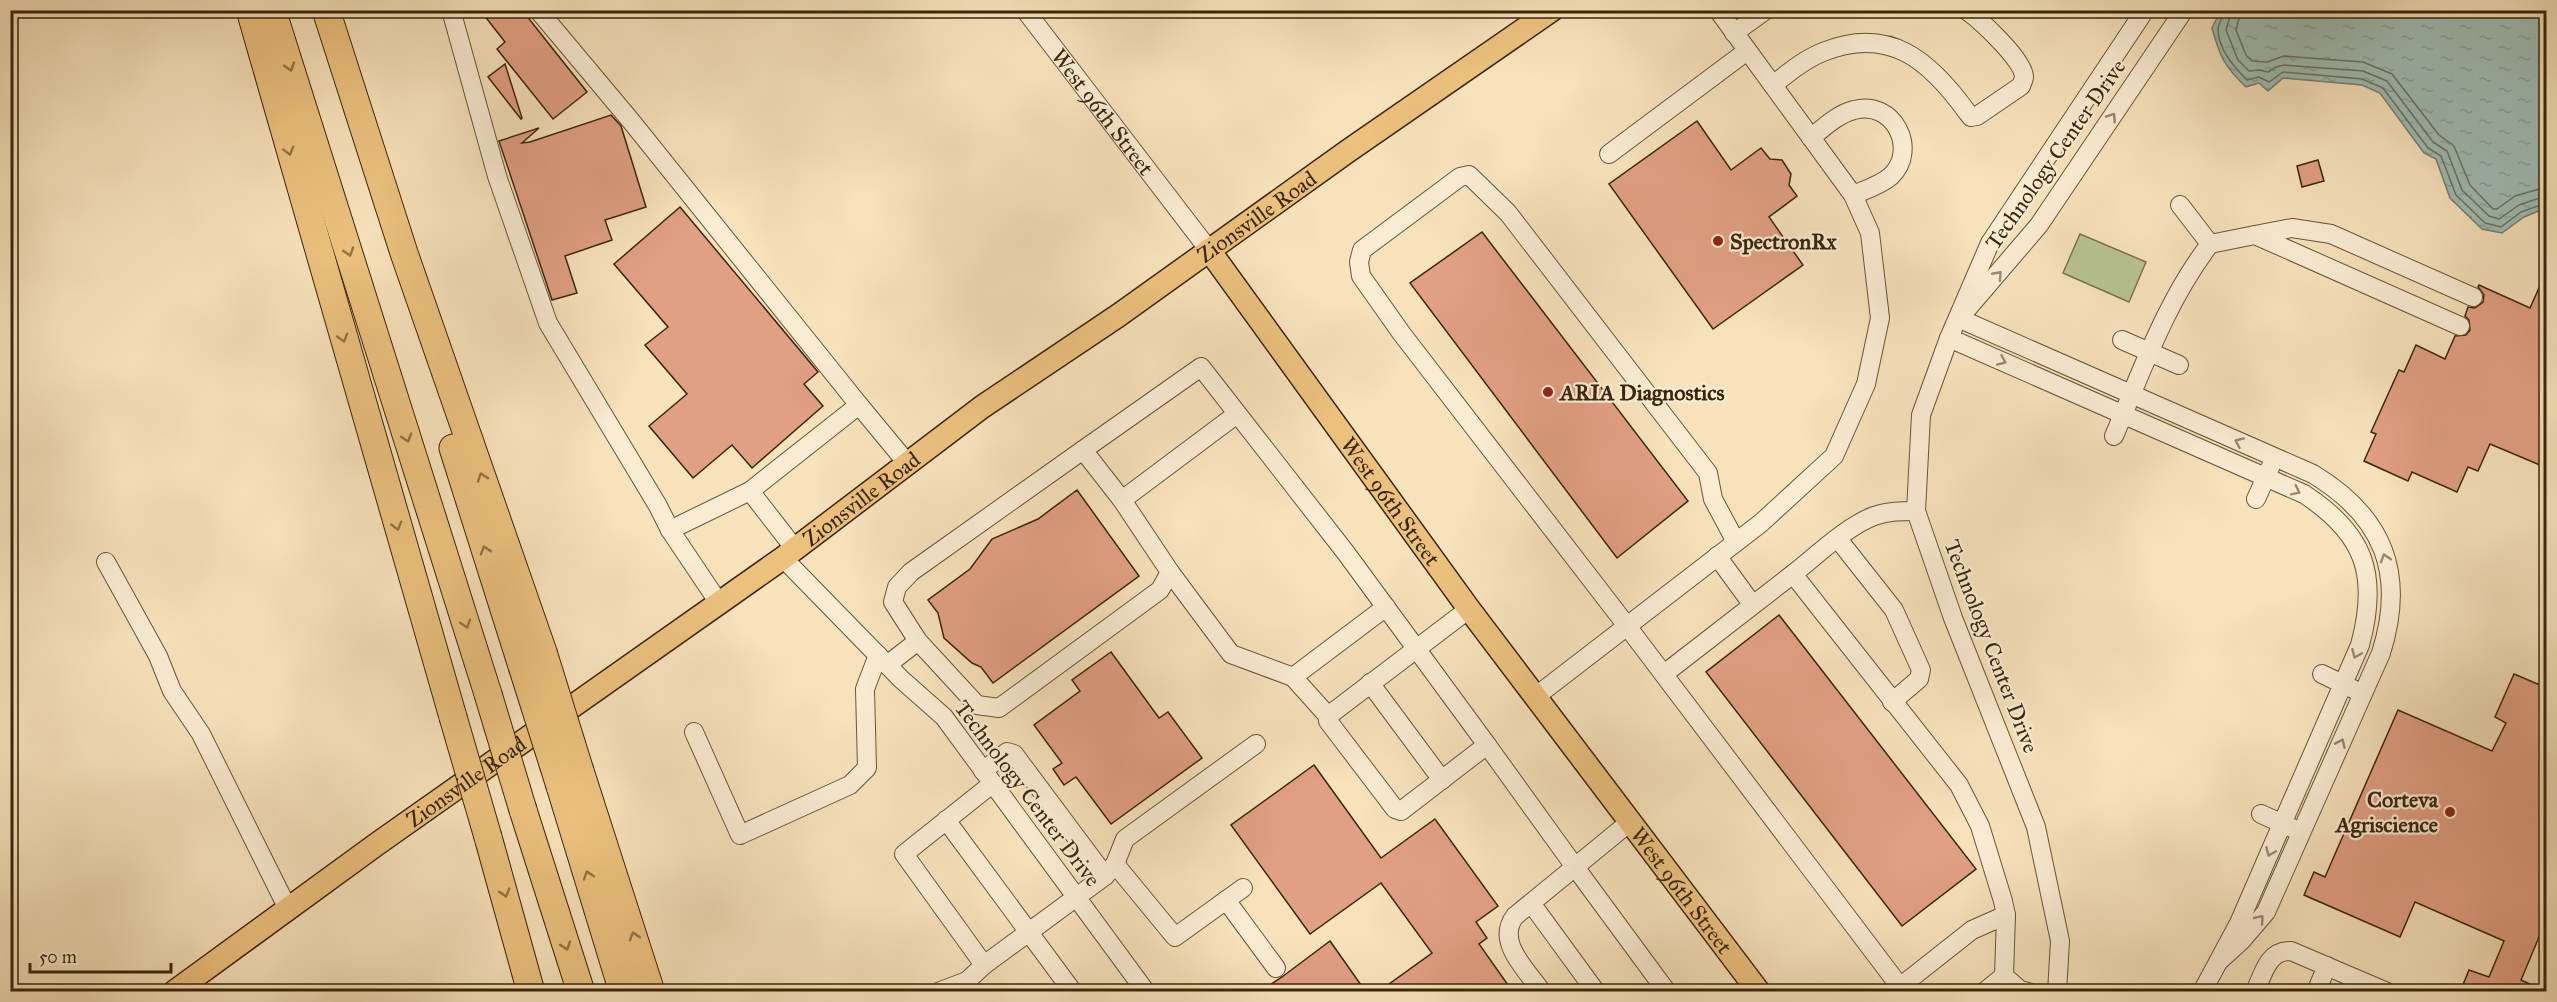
<svg xmlns="http://www.w3.org/2000/svg" width="2557" height="1002" font-family="'IM FELL Great Primer',serif">
  <style>
    .grass { fill: #b8c494; stroke: #78754f; stroke-width: 1.5 }
    .water { fill: url(#water-ripples); stroke: #768171; stroke-width: 1.5 }
    .lines { fill: none; stroke-linecap: round; stroke-linejoin: round }
    .shore { stroke: #6c7260; stroke-width: 1.5 }
    .building { fill: #e19f83; stroke: #39260a; stroke-width: 1.5 }
    .minor-casing { stroke: #685536; stroke-width: 20 }
    .major-casing { stroke: #39260a; stroke-width: 25 }
    .highway-casing { stroke: #39260a; stroke-width: 29 }
    .minor { stroke: #faecd3; stroke-width: 18 }
    .major { stroke: #ecc17e; stroke-width: 22 }
    .highway { stroke: #ecc17e; stroke-width: 27 }
    .highway-bridge-casing { stroke: #39260a; stroke-width: 29; stroke-linecap: butt }
    .highway-bridge { stroke: #ecc17e; stroke-width: 27 }
    .oneway { stroke: #927444 }
    .oneway2 { stroke: #9a896e }
    .poi-dot { fill: #8f2418; stroke: #faecd3; stroke-width: 2 }
    .labels { text-anchor: middle; stroke-width: 4.5; stroke-linejoin: round; paint-order: stroke }
    .street-label { font-size: 22px; fill: #39260a; stroke: #faecd3 }
    .poi-label { font-size: 22px; font-weight: bold; fill: #39260a; stroke: #faecd3; text-anchor: start }
  </style>
  <defs>
    <pattern id="water-ripples" width="26" height="14" patternUnits="userSpaceOnUse" patternTransform="scale(1.5)"><rect width="26" height="14" fill="#9ebdb5"/><path d="M2 4q2-2 4 0t4 0M15 11q2-2 4 0t4 0" fill="none" stroke="#89a29a"/></pattern>
  </defs>
  <rect width="100%" height="100%" fill="#f7e2bc"/>
  <filter id="stains"><feTurbulence type="fractalNoise" baseFrequency=".00333" numOctaves="4"/><feColorMatrix values="0 0 0 0 .2 0 0 0 0 .09 0 0 0 0 .02 0 0 0 .5 -.17"/></filter>
  <radialGradient id="worn" r=".72"><stop offset=".6" stop-color="#630" stop-opacity="0"/><stop offset="1" stop-color="#630" stop-opacity=".3"/></radialGradient>
  <path class="grass" d="M 2080,234 L 2146,262 L 2129,302 L 2063,273 Z"/>
  <path class="water" d="M 2221,10 L 2546,11 L 2546,208 L 2524,217 L 2502,233 L 2482,229 L 2450,198 L 2436,159 L 2424,153 L 2380,93 L 2362,85 L 2283,78 L 2268,91 L 2259,83 L 2246,87 C 2224,66 2220,57 2212,28 Z"/>
  <g class="lines">
    <g class="shore">
      <path d="M 2225,10 C 2224,17 2218,23 2218,29 C 2218,49 2234,67 2247,80 L 2259,77 L 2269,82 L 2283,72 L 2362,79 L 2383,88 L 2428,148 L 2441,156 L 2456,195 L 2485,223 L 2501,227 L 2521,212 L 2546,203"/>
      <path d="M 2232,10 L 2226,30 L 2238,60 L 2249,71 L 2260,70 L 2268,72 L 2276,67 L 2284,65 L 2363,71 L 2387,81 L 2433,142 L 2447,151 L 2462,190 L 2489,216 L 2499,219 L 2519,205 L 2546,196"/>
      <path d="M 2241,10 L 2236,30 L 2246,55 L 2252,61 L 2267,62 L 2284,56 L 2363,62 L 2392,74 L 2439,135 L 2454,146 L 2470,185 L 2493,209 L 2497,209 L 2515,196 L 2546,187"/>
    </g>
  </g>
  <g class="building">
    <path d="M 480,10 L 522,10 L 587,92 L 553,119 L 497,49 L 505,42 Z"/>
    <path d="M 505,64 L 522,118 L 521,119 L 488,77 Z"/>
    <path d="M 611,115 L 621,126 L 646,207 L 605,220 L 612,240 L 565,256 L 577,293 L 552,300 L 499,141 L 539,128 L 522,143 L 530,142 Z"/>
    <path d="M 1697,121 L 1731,170 L 1761,148 L 1770,159 L 1782,160 L 1791,174 L 1789,185 L 1797,196 L 1769,217 L 1803,265 L 1713,329 L 1609,184 Z"/>
    <path d="M 2318,160 L 2324,181 L 2302,187 L 2297,166 Z"/>
    <path d="M 680,207 L 818,372 L 804,384 L 823,406 L 752,468 L 732,445 L 693,478 L 649,426 L 687,394 L 645,345 L 668,327 L 614,264 Z"/>
    <path d="M 1482,232 L 1688,501 L 1617,558 L 1410,283 Z"/>
    <path d="M 2547,270 L 2547,468 L 2490,444 L 2478,471 L 2468,467 L 2457,492 L 2412,472 L 2408,481 L 2364,461 L 2376,434 L 2371,432 L 2399,370 L 2404,372 L 2416,345 L 2445,359 L 2455,336 L 2466,335 L 2470,330 L 2469,320 L 2465,316 L 2468,307 L 2475,308 L 2483,302 L 2484,295 L 2478,287 L 2479,285 L 2530,308 Z"/>
    <path d="M 1077,490 L 1139,576 L 993,683 L 981,667 L 972,663 L 944,638 L 938,613 L 928,600 L 970,569 L 992,539 L 1038,519 Z"/>
    <path d="M 1779,615 L 1976,869 L 1902,926 L 1706,672 Z"/>
    <path d="M 1111,652 L 1159,718 L 1168,712 L 1202,758 L 1111,824 L 1076,777 L 1064,785 L 1053,769 L 1062,763 L 1034,725 L 1080,691 L 1072,680 Z"/>
    <path d="M 2514,674 L 2547,688 L 2547,941 L 2539,937 L 2521,980 L 2547,992 L 2460,992 L 2469,970 L 2489,977 L 2504,941 L 2415,902 L 2400,937 L 2304,895 L 2314,872 L 2325,877 L 2398,710 L 2492,751 L 2506,723 L 2495,717 Z"/>
    <path d="M 1314,765 L 1381,858 L 1435,819 L 1498,906 L 1476,922 L 1487,938 L 1479,944 L 1513,992 L 1378,992 L 1432,953 L 1381,883 L 1310,934 L 1231,825 Z"/>
    <path d="M 1330,941 L 1366,992 L 1259,992 L 1282,977 Z"/>
  </g>
  <g class="lines">
    <defs>
      <g id="minor">
        <path d="M 451,10 L 497,176 L 548,323 L 658,506 L 670,530"/>
        <path d="M 538,10 L 631,121 L 859,405"/>
        <path id="s1" d="M 1025,10 L 1209,250"/>
        <path d="M 1734,33 L 1766,10"/>
        <path d="M 1773,85 C 1788,73 1805,59 1823,52 C 1890,25 1930,61 1967,112 L 1971,117 L 1977,116 L 2021,86 C 2022,83 2024,79 2024,77 C 2024,60 1979,19 1966,10"/>
        <path d="M 1811,138 C 1824,127 1838,114 1854,110 C 1893,99 1919,149 1891,176 C 1881,185 1865,190 1853,195"/>
        <path d="M 1609,154 L 1747,51"/>
        <path d="M 2180,205 L 2210,244"/>
        <path d="M 2255,235 L 2292,228 L 2331,234 L 2473,297"/>
        <path d="M 1968,308 L 2039,225 L 2184,10"/>
        <path d="M 1958,318 L 2313,474 C 2384,517 2406,574 2381,653 L 2266,912 L 2242,940 L 2219,961"/>
        <path d="M 1949,338 L 2304,494 C 2365,534 2379,575 2360,645 L 2239,923 L 2202,992"/>
        <path d="M 2122,340 L 2179,365"/>
        <path d="M 2114,436 C 2142,371 2166,301 2210,244 L 2255,235 L 2460,326"/>
        <path d="M 1083,450 L 1201,367 L 1346,553 L 1487,745"/>
        <path d="M 750,491 L 795,549"/>
        <path d="M 2256,499 L 2270,468"/>
        <path d="M 1122,500 L 1237,414"/>
        <path d="M 1916,511 C 1902,511 1888,511 1874,516 C 1847,526 1816,556 1793,574 L 1959,785 L 1980,826 L 2003,901 L 2006,915 L 2004,976 L 2020,990 L 2028,992"/>
        <path d="M 1838,539 L 1894,610 L 1921,670 L 1919,679 L 1892,702"/>
        <path d="M 1736,542 L 1713,499 L 1708,473 L 1508,213 L 1469,175 L 1460,177 L 1362,250 L 1359,262 L 1361,276 L 1402,334 L 1627,626 L 1904,992"/>
        <path d="M 1717,556 L 1752,604"/>
        <path d="M 783,558 L 901,679 L 944,717 L 1146,992"/>
        <path d="M 106,562 L 158,656 L 172,691 L 201,734 L 288,909"/>
        <path d="M 1170,572 L 1231,654 L 1293,677 L 1328,716"/>
        <path d="M 719,603 L 670,530 L 750,491 L 859,405 L 907,463"/>
        <path d="M 1469,609 L 1328,716 L 1328,721 L 1395,809 L 1401,811 L 1487,745 L 1575,867 L 1515,916 C 1495,942 1527,970 1542,992"/>
        <path d="M 887,665 L 918,641 L 977,705 L 999,708 L 1160,590 L 1170,572 L 1122,500 L 1083,450 L 911,572 L 897,587 L 893,602 L 918,641"/>
        <path d="M 1664,674 L 1793,574"/>
        <path d="M 2322,674 L 2353,689"/>
        <path d="M 1293,677 L 1386,607"/>
        <path d="M 1370,683 L 1442,780"/>
        <path d="M 1535,697 L 1761,523 L 1834,456 L 1866,384 L 1880,318 L 1870,233 L 1853,195 L 1718,10"/>
        <path d="M 694,732 L 740,835 L 850,785 L 867,768 L 865,689 L 878,655"/>
        <path d="M 983,771 L 1007,752 L 1014,754 L 1105,876"/>
        <path d="M 2261,814 L 2292,828"/>
        <path d="M 946,820 L 1073,992"/>
        <path d="M 1631,821 L 1575,867 L 1667,992"/>
        <path d="M 1115,864 L 1175,937 L 1243,888"/>
        <path d="M 1226,900 L 1276,968"/>
        <path d="M 1531,903 L 1596,992"/>
        <path d="M 984,965 L 904,854 L 992,784"/>
        <path d="M 1901,986 L 1972,930 L 2006,915"/>
        <path d="M 938,992 L 967,981"/>
        <path d="M 962,992 L 967,981 L 984,965 L 1105,876 L 1115,864 L 1125,839 L 1256,744"/>
        <path d="M 1984,992 L 2004,976"/>
        <path d="M 2057,992 L 2060,941 L 2036,827 L 1953,618 L 1916,511 L 1921,415 L 1949,338 L 1990,243 L 2145,10"/>
        <path d="M 2255,992 C 2263,974 2268,950 2291,951 L 2387,992"/>
        <path d="M 2316,992 L 2327,966"/>
      </g>
      <g id="major">
        <path id="s2" d="M 1209,250 L 1469,609 L 1759,992"/>
        <path id="s3" d="M 174,992 L 377,844 L 783,558 L 982,407 L 1119,315 L 1348,151 L 1552,10"/>
      </g>
      <g id="highway">
        <path d="M 250,10 L 453,717"/>
        <path d="M 272,10 L 488,694"/>
        <path d="M 326,10 L 404,253 L 543,652"/>
        <path d="M 453,448 L 522,666"/>
        <path d="M 580,771 L 651,992"/>
        <path d="M 560,786 L 623,992"/>
        <path d="M 523,810 L 581,992"/>
        <path d="M 488,837 L 531,992"/>
      </g>
    </defs>
    <use href="#minor" class="minor-casing"/>
    <use href="#major" class="major-casing"/>
    <use href="#highway" class="highway-casing"/>
    <use href="#minor" class="minor"/>
    <use href="#major" class="major"/>
    <use href="#highway" class="highway"/>
    <defs>
      <g id="highway-bridge">
        <path d="M 543,652 L 580,771"/>
        <path d="M 522,666 L 560,786"/>
        <path d="M 488,694 L 523,810"/>
        <path d="M 453,717 L 488,837"/>
      </g>
    </defs>
    <use href="#highway-bridge" class="highway-bridge-casing"/>
    <use href="#highway-bridge" class="highway-bridge"/>
  </g>
  <defs><path id="oneway-chevron" d="M-2-3.5L2.5 0L-2 3.5" fill="none" stroke-width="1.6" stroke-linecap="round" stroke-linejoin="round" transform="scale(1.5)"/></defs>
  <g class="oneway">
    <use href="#oneway-chevron" transform="translate(290 67) rotate(72)"/>
    <use href="#oneway-chevron" transform="translate(289 151) rotate(74)"/>
    <use href="#oneway-chevron" transform="translate(349 252) rotate(72)"/>
    <use href="#oneway-chevron" transform="translate(343 338) rotate(74)"/>
    <use href="#oneway-chevron" transform="translate(407 438) rotate(72)"/>
    <use href="#oneway-chevron" transform="translate(482 477) rotate(-109)"/>
    <use href="#oneway-chevron" transform="translate(397 526) rotate(74)"/>
    <use href="#oneway-chevron" transform="translate(485 550) rotate(-107)"/>
    <use href="#oneway-chevron" transform="translate(466 624) rotate(72)"/>
    <use href="#oneway-chevron" transform="translate(588 875) rotate(-108)"/>
    <use href="#oneway-chevron" transform="translate(505 893) rotate(73)"/>
    <use href="#oneway-chevron" transform="translate(634 936) rotate(-107)"/>
    <use href="#oneway-chevron" transform="translate(566 946) rotate(72)"/>
  </g>
  <g class="oneway2">
    <use href="#oneway-chevron" transform="translate(2112 117) rotate(-56)"/>
    <use href="#oneway-chevron" transform="translate(1998 275) rotate(-48)"/>
    <use href="#oneway-chevron" transform="translate(2002 361) rotate(24)"/>
    <use href="#oneway-chevron" transform="translate(2239 442) rotate(-156)"/>
    <use href="#oneway-chevron" transform="translate(2296 491) rotate(26)"/>
    <use href="#oneway-chevron" transform="translate(2385 558) rotate(-107)"/>
    <use href="#oneway-chevron" transform="translate(2356 654) rotate(113)"/>
    <use href="#oneway-chevron" transform="translate(2341 743) rotate(-66)"/>
    <use href="#oneway-chevron" transform="translate(2270 852) rotate(113)"/>
    <use href="#oneway-chevron" transform="translate(2260 919) rotate(-50)"/>
  </g>
  <g class="poi-dot">
    <circle cx="1718" cy="241" r="6"/>
    <circle cx="1548" cy="392" r="6"/>
    <circle cx="2450" cy="812" r="6"/>
  </g>
  <g class="labels">
    <g class="street-label">
      <text dy="8" stroke="none"><textPath href="#s1" startOffset="128">West 96th Street</textPath></text>
      <text transform="translate(2055 154) rotate(-55)" y="8">Technology Center Drive</text>
      <text dy="8" stroke="none"><textPath href="#s3" startOffset="1332">Zionsville Road</textPath></text>
      <text dy="8" stroke="none"><textPath href="#s3" startOffset="846">Zionsville Road</textPath></text>
      <text dy="8" stroke="none"><textPath href="#s2" startOffset="310">West 96th Street</textPath></text>
      <text transform="translate(1992 646) rotate(69)" y="8">Technology Center Drive</text>
      <text dy="8" stroke="none"><textPath href="#s3" startOffset="360">Zionsville Road</textPath></text>
      <text transform="translate(1028 793) rotate(53)" y="8">Technology Center Drive</text>
      <text dy="8" stroke="none"><textPath href="#s2" startOffset="796">West 96th Street</textPath></text>
    </g>
    <g class="poi-label">
      <text x="1730" y="249">SpectronRx</text>
      <text x="1560" y="400">ARIA Diagnostics</text>
      <text x="2438" y="807" text-anchor="end">Corteva<tspan x="2438" dy="25">Agriscience</tspan></text>
    </g>
  </g>
  <rect width="2557" height="1002" fill="none" stroke="#f7e2bc" stroke-width="36"/>
  <rect x="12" y="12" width="2533" height="978" fill="none" stroke="#39260a" stroke-width="3"/>
  <rect x="18" y="18" width="2521" height="966" fill="none" stroke="#39260a" stroke-width="1.5"/>
  <path d="M30 963v9h141v-9" fill="none" stroke="#39260a" stroke-width="3"/>
  <text x="39" y="963" font-size="18" fill="#39260a" stroke="#faecd3" stroke-width="4.5" paint-order="stroke">50 m</text>
  <rect width="100%" height="100%" filter="url(#stains)"/>
  <rect width="100%" height="100%" fill="url(#worn)"/>
</svg>
